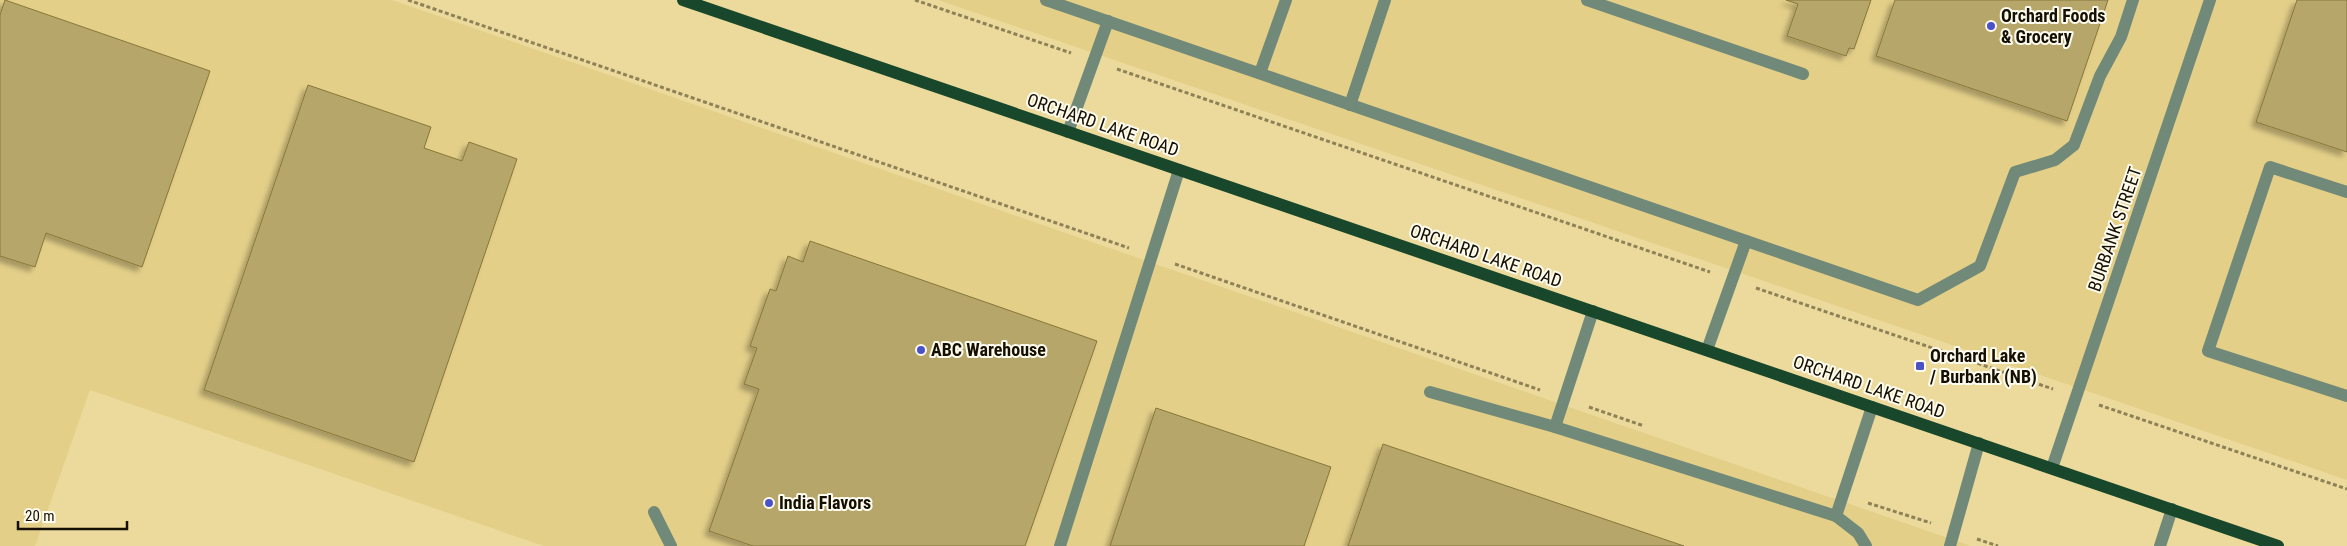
<svg xmlns="http://www.w3.org/2000/svg" width="2347" height="546" font-family="'Roboto Condensed',sans-serif">
  <style>
    .built { fill: #e3cf88 }
    .building { fill: #b7a669; stroke: #87773a; filter: url(#shadow) }
    .lines { fill: none; stroke-linecap: round; stroke-linejoin: round }
    .path { stroke: #8e8157; stroke-width: 3; stroke-dasharray: 4 2.5; stroke-linecap: butt }
    .minor { stroke: #718978; stroke-width: 12 }
    .major { stroke: #18472b; stroke-width: 12 }
    .poi-dot { fill: #4952c8; stroke: #fefbef; stroke-width: 2 }
    .labels { text-anchor: middle; stroke-width: 4; stroke-linejoin: round; paint-order: stroke }
    .poi-label { font-size: 18px; font-weight: bold; fill: #150f00; stroke: #fefbef; text-anchor: start }
    .street-label { font-size: 18px; fill: #150f00; stroke: #fefbef }
  </style>
  <defs>
    <filter id="shadow"><feDropShadow dx="-4.5" dy="4.5" stdDeviation="2.5" flood-color="#0004"/></filter>
  </defs>
  <rect width="100%" height="100%" fill="#ebda9b"/>
  <g class="built">
    <path d="M 0,0 L 392,0 L 1971,546 L 544,546 L 90,390 L 35,546 L 0,546 Z"/>
    <path d="M 938,0 L 2347,0 L 2347,480 L 2052,379 Z"/>
  </g>
  <g class="building">
    <path d="M 5,0 L 210,71 L 142,267 L 46,233 L 35,267 L 0,256 L 0,15 Z"/>
    <path d="M 1786,0 L 1871,0 L 1854,49 L 1849,48 L 1846,56 L 1787,36 L 1798,4 Z"/>
    <path d="M 1895,0 L 2108,0 L 2067,121 L 1876,56 Z"/>
    <path d="M 2297,0 L 2347,0 L 2347,152 L 2256,122 Z"/>
    <path d="M 308,85 L 431,127 L 424,148 L 462,161 L 469,142 L 517,159 L 414,462 L 204,390 Z"/>
    <path d="M 810,241 L 1097,341 L 1025,546 L 753,546 L 709,531 L 759,389 L 744,384 L 757,348 L 750,346 L 770,289 L 776,291 L 788,256 L 803,262 Z"/>
    <path d="M 1156,408 L 1331,467 L 1304,546 L 1110,546 Z"/>
    <path d="M 1383,444 L 1684,546 L 1348,546 Z"/>
  </g>
  <g class="lines">
    <g class="path">
      <path d="M 408,0 L 1129,248"/>
      <path d="M 915,0 L 1071,53"/>
      <path d="M 1117,69 L 1710,272"/>
      <path d="M 1175,264 L 1540,390"/>
      <path d="M 1756,288 L 2053,389"/>
      <path d="M 2099,405 L 2347,489"/>
      <path d="M 1589,407 L 1644,426"/>
      <path d="M 1868,503 L 1931,523"/>
      <path d="M 1977,539 L 1998,546"/>
    </g>
    <g class="minor">
      <path d="M 1046,0 L 1918,300 L 1980,266 L 2015,172 L 2055,160 L 2074,145 L 2100,76 L 2121,37 L 2133,0"/>
      <path d="M 1587,0 L 1803,74"/>
      <path d="M 1260,73 L 1286,0"/>
      <path d="M 1350,105 L 1385,0"/>
      <path d="M 1068,132 L 1108,21"/>
      <path d="M 2347,192 L 2270,167 L 2208,351 L 2347,396"/>
      <path d="M 1707,350 L 1746,241"/>
      <path d="M 1430,392 L 1555,427 L 1593,311"/>
      <path d="M 1555,427 L 1836,516"/>
      <path d="M 2052,468 L 2210,0"/>
      <path d="M 654,512 L 671,546"/>
      <path d="M 1060,546 L 1179,170"/>
      <path d="M 1866,546 L 1858,533 L 1836,516 L 1872,407"/>
      <path d="M 1950,546 L 1979,443"/>
      <path d="M 2160,546 L 2172,509"/>
    </g>
    <path class="major" d="M 683,0 L 2278,546"/>
  </g>
  <g class="poi-dot">
    <circle cx="1991" cy="26" r="5"/>
    <circle cx="921" cy="350" r="5"/>
    <rect x="1915" y="361" width="10" height="10" rx="2.5"/>
    <circle cx="769" cy="503" r="5"/>
  </g>
  <g class="labels">
    <g class="poi-label">
      <text x="2001" y="22">Orchard Foods<tspan x="2001" dy="21">&amp; Grocery</tspan></text>
      <text x="931" y="356">ABC Warehouse</text>
      <text x="1930" y="362">Orchard Lake<tspan x="1930" dy="21">/ Burbank (NB)</tspan></text>
      <text x="779" y="509">India Flavors</text>
    </g>
    <g class="street-label">
      <text transform="translate(1103 125) rotate(19)" y="6">ORCHARD LAKE ROAD</text>
      <text transform="translate(2115 229) rotate(-71)" y="6">BURBANK STREET</text>
      <text transform="translate(1486 256) rotate(19)" y="6">ORCHARD LAKE ROAD</text>
      <text transform="translate(1869 387) rotate(19)" y="6">ORCHARD LAKE ROAD</text>
    </g>
  </g>
  <path d="M18 521v8h109v-8" fill="none" stroke="#150f00" stroke-width="2.5"/>
  <text x="25" y="521" font-size="15" fill="#150f00" stroke="#fefbef" stroke-width="4" paint-order="stroke">20 m</text>
</svg>
